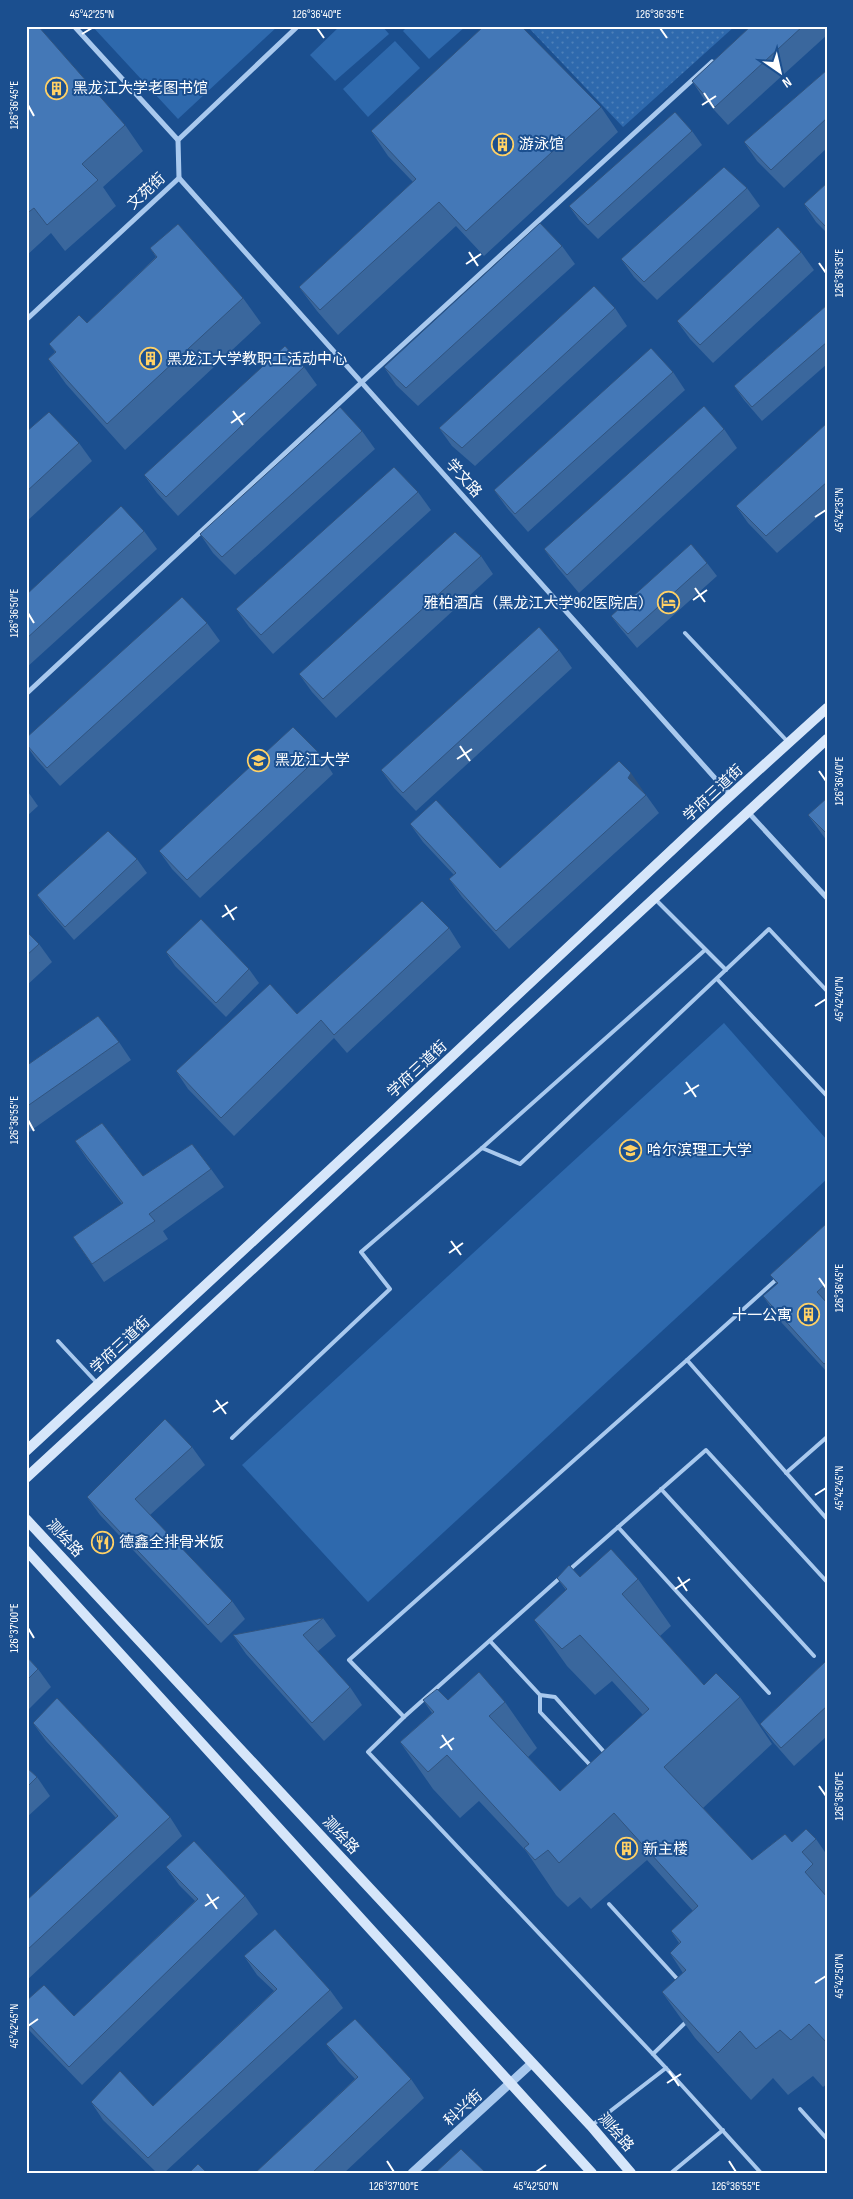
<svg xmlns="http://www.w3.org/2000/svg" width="853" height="2199" font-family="'Sofia Sans Condensed','Noto Sans SC',sans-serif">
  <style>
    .grass { fill: #2e69ad }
    .park { fill: url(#park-dots) }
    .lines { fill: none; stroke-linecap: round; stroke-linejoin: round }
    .service { stroke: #a9c9ee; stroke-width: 4 }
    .minor { stroke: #a9c9ee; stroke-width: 5 }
    .tertiary { stroke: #a9c9ee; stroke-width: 9 }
    .secondary { stroke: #d6e6fa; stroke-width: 10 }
    .wall { fill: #3a679d }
    .shaded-wall { fill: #305480 }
    .building { fill: #4478b7; stroke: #305480 }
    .ticks { fill: none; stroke: #fff; stroke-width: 2 }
    .labels { text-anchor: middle; stroke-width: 4; stroke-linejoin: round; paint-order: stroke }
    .poi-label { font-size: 15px; fill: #fff; stroke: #1b4f8f; text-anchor: start }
    .street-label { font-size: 15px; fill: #fff; stroke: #1b4f8f }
    .neatline { fill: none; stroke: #fff; stroke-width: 2 }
    .ticks-label { font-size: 12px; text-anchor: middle; fill: #fff }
  </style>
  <defs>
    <pattern id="park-dots" width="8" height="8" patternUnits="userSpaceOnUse" patternTransform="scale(1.25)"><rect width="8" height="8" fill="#2e69ad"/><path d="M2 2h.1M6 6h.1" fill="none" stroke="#4d80b9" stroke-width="1.8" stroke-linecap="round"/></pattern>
  </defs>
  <rect width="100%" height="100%" fill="#1b4f8f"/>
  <g class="grass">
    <path d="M 92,26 L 278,26 L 178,119 Z"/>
    <path d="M 340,26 L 382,26 L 389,34 L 335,81 L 310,55 Z"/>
    <path d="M 408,26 L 466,26 L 429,59 L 403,31 Z"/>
    <path d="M 395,41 L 420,68 L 368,117 L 343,89 Z"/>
    <path d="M 724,1023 L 827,1140 L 827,1179 L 368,1602 L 242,1465 Z"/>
  </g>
  <path class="park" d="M 527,26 L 735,26 L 623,127 Z"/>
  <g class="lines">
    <g class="service">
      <path d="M 685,633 L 788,742"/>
      <path d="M 655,899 L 726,970"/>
      <path d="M 717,979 L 827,1096"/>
      <path d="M 482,1148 L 705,950"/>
      <path d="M 58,1341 L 97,1383"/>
      <path d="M 687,1360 L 778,1278"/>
      <path d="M 232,1438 L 390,1289 L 361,1252 L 482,1148 L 520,1164 L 769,929 L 827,991"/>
      <path d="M 786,1473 L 827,1437"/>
      <path d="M 661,1489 L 814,1656"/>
      <path d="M 618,1527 L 769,1693"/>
      <path d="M 568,1571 L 706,1450 L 827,1582"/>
      <path d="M 490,1641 L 540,1695 L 555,1697 L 606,1754"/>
      <path d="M 540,1695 L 540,1712 L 592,1767"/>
      <path d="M 404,1717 L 561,1577"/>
      <path d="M 609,1904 L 680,1982"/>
      <path d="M 653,2054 L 687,2021"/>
      <path d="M 666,2068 L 761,2173"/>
      <path d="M 800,2109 L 827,2139"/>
      <path d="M 591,2126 L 666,2068 L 368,1752 L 404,1717 L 349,1660 L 687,1360 L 827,1519"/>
      <path d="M 671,2173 L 723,2130"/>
    </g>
    <g class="minor">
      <path d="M 74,26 L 178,140"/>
      <path d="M 179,178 L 730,795"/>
      <path d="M 26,320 L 179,178 L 178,140 L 298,26"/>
      <path d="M 26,694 L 362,382 L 712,62"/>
      <path d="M 748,812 L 827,898"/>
    </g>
    <path class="tertiary" d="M 412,2173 L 532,2063"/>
    <g class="secondary">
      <path d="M 26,1451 L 385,1119 L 720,805 L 827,708"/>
      <path d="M 26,1478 L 827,739"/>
      <path d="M 26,1519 L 591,2126 L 631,2173"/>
      <path d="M 26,1550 L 592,2173"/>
    </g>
  </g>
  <g class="wall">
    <path d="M 26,26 L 125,125 L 143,151 L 103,187 L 116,206 L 65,251 L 51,233 L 26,256 Z"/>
    <path d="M 751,26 L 827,26 L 827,35 L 728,125 L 704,99 L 692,81 Z"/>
    <path d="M 827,70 L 827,148 L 784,188 L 757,161 L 744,142 Z"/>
    <path d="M 601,107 L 618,132 L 484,256 L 456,226 L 338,335 L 317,311 L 299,287 L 413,182 L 388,156 L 371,131 Z"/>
    <path d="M 692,131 L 702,145 L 598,239 L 579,220 L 569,206 Z"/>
    <path d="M 827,183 L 827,233 L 816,222 L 804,204 Z"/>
    <path d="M 747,188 L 760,206 L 657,300 L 634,277 L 621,259 Z"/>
    <path d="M 562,246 L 575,264 L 418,406 L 396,385 L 384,367 Z"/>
    <path d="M 150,248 L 243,298 L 261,323 L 125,450 L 66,384 L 48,359 L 55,352 L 49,344 L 87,323 L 156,257 Z"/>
    <path d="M 801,252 L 814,270 L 713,363 L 690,339 L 677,321 Z"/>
    <path d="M 827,305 L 827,364 L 762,421 L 744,400 L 734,386 Z"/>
    <path d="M 615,308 L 627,326 L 475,466 L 452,446 L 439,428 Z"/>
    <path d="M 304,367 L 317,385 L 178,516 L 157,493 L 144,475 Z"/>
    <path d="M 673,372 L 685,390 L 528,532 L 507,508 L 494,490 Z"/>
    <path d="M 827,423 L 827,509 L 777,553 L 748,523 L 736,506 Z"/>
    <path d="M 724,429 L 737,448 L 579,593 L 557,567 L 544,549 Z"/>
    <path d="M 362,431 L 375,449 L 235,575 L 213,553 L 200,534 Z"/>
    <path d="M 26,432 L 79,443 L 92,461 L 26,522 Z"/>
    <path d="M 418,492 L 431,510 L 273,654 L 249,627 L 236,609 Z"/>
    <path d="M 144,531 L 157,549 L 26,668 L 26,595 Z"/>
    <path d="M 481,556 L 493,574 L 336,718 L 312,692 L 299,674 Z"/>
    <path d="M 707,563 L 717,576 L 637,648 L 621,629 L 611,616 Z"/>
    <path d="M 207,623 L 220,641 L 60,786 L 36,759 L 26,745 L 26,738 Z"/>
    <path d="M 559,650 L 572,668 L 416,811 L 394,788 L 381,770 Z"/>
    <path d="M 321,755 L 333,774 L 200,898 L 172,869 L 159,851 Z"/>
    <path d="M 26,789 L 38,806 L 26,817 Z"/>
    <path d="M 644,792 L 643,793 L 646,795 L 659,813 L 509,949 L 462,897 L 449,879 L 454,875 L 423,842 L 410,824 L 500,868 Z"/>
    <path d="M 827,798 L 827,841 L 808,815 Z"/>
    <path d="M 137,859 L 147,873 L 74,940 L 47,909 L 37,895 Z"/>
    <path d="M 449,928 L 461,947 L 347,1053 L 334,1038 L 234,1136 L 188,1089 L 176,1071 L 297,1014 Z"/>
    <path d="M 26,931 L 39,944 L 52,962 L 26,986 Z"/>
    <path d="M 166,952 L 249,969 L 259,983 L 226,1017 L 175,966 Z"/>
    <path d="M 119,1042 L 131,1060 L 26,1134 L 26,1066 Z"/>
    <path d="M 75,1141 L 143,1176 L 211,1169 L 224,1187 L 163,1231 L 168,1239 L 104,1282 L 73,1237 L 122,1204 L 87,1159 Z"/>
    <path d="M 827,1223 L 827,1372 L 781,1322 L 763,1296 L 777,1284 L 770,1275 Z"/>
    <path d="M 192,1447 L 205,1465 L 150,1515 L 232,1601 L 245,1619 L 221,1643 L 100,1515 L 87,1497 Z"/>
    <path d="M 580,1577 L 638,1579 L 671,1626 L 660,1636 L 704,1685 L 740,1697 L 772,1744 L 703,1808 L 752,1860 L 792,1842 L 816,1839 L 827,1855 L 827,2084 L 823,2087 L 813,2076 L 788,2095 L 773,2078 L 751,2100 L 695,2038 L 662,1992 L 683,1973 L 670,1953 L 679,1943 L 671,1931 L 693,1911 L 647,1860 L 591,1909 L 580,1897 L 568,1907 L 556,1895 L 526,1851 L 479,1801 L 460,1818 L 433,1789 L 400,1742 L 432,1713 L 423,1700 L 505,1702 L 537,1748 L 528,1757 L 560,1791 L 643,1715 L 612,1681 L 595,1695 L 567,1666 L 534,1620 L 566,1590 L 557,1578 Z"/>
    <path d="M 323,1618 L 336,1636 L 317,1652 L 350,1687 L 362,1705 L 324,1741 L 246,1654 L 233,1635 Z"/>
    <path d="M 26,1656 L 38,1669 L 51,1687 L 26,1712 Z"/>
    <path d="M 827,1660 L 827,1736 L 794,1766 L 773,1742 L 760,1724 Z"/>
    <path d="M 33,1723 L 170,1817 L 182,1836 L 26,1981 L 26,1901 L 116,1818 L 46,1741 Z"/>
    <path d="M 26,1767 L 37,1777 L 50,1796 L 26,1818 Z"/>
    <path d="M 166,1867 L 245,1896 L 258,1914 L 82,2085 L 26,2027 L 26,2001 L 74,2016 L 195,1901 L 179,1885 Z"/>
    <path d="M 244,1956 L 330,1990 L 343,2008 L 164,2173 L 157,2173 L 103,2120 L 91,2102 L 153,2106 L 274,1991 L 257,1975 Z"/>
    <path d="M 326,2044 L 411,2079 L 424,2098 L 344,2173 L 255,2173 L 355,2079 L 339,2062 Z"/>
  </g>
  <path class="shaded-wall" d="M 631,773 L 644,792 L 640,796 L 628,778 Z"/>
  <g class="building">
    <path d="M 26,26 L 38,26 L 125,125 L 82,164 L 98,180 L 47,225 L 34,208 L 26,214 Z"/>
    <path d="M 484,26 L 521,26 L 601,107 L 466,231 L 439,202 L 320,310 L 299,287 L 416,179 L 371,131 Z"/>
    <path d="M 751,26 L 803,26 L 715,107 L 692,81 Z"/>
    <path d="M 827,70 L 827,118 L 771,170 L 744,142 Z"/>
    <path d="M 675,112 L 692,131 L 588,225 L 569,206 Z"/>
    <path d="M 724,167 L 747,188 L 644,282 L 621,259 Z"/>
    <path d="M 827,183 L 827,228 L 804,204 Z"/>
    <path d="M 540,223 L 562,246 L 406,388 L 384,367 Z"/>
    <path d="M 178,224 L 243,298 L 107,424 L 48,359 L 56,352 L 49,344 L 79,315 L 87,323 L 157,257 L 150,248 Z"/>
    <path d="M 778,227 L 801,252 L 700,345 L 677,321 Z"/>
    <path d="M 594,286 L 615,308 L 462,448 L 439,428 Z"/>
    <path d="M 827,305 L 827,342 L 752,407 L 734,386 Z"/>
    <path d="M 285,346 L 304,367 L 166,497 L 144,475 Z"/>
    <path d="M 651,348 L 673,372 L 515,514 L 494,490 Z"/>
    <path d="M 704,406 L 724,429 L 567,575 L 544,549 Z"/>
    <path d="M 340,407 L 362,431 L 222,557 L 200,534 Z"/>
    <path d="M 49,412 L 79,443 L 26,492 L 26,432 Z"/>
    <path d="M 827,423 L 827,482 L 766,536 L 736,506 Z"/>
    <path d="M 394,467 L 418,492 L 261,635 L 236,609 Z"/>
    <path d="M 121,506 L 144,531 L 26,639 L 26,595 Z"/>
    <path d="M 455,532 L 481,556 L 323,699 L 299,674 Z"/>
    <path d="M 691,544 L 707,563 L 628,634 L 611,616 Z"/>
    <path d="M 182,597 L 207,623 L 47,768 L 26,744 L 26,738 Z"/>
    <path d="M 539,627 L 559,650 L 403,793 L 381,770 Z"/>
    <path d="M 293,727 L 321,755 L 187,880 L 159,851 Z"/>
    <path d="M 619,761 L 631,773 L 628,778 L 646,795 L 496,931 L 449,879 L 456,873 L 410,824 L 436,800 L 500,868 Z"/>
    <path d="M 827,798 L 827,834 L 808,815 Z"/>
    <path d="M 108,831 L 137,859 L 65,927 L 37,895 Z"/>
    <path d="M 422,901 L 449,928 L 334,1035 L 321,1020 L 221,1118 L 176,1071 L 270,984 L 297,1014 Z"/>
    <path d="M 201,919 L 249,969 L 216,1003 L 166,952 Z"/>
    <path d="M 26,931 L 39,944 L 26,956 Z"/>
    <path d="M 98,1016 L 119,1042 L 26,1107 L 26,1066 Z"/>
    <path d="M 102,1123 L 143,1176 L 192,1144 L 211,1169 L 149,1214 L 155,1221 L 92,1264 L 73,1237 L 123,1203 L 75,1141 Z"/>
    <path d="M 827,1223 L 827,1283 L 817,1292 L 827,1303 L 827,1362 L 824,1364 L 763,1296 L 778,1283 L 770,1275 Z"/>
    <path d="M 165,1419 L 192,1447 L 135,1499 L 232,1601 L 208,1625 L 87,1497 Z"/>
    <path d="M 611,1549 L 638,1579 L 622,1594 L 704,1685 L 716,1673 L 740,1697 L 664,1767 L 752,1860 L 785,1834 L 792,1842 L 806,1829 L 816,1839 L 802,1852 L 813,1864 L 805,1872 L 827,1897 L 827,2043 L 809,2024 L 791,2040 L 780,2030 L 756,2049 L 740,2031 L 718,2053 L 662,1992 L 686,1970 L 670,1953 L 681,1942 L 671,1931 L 698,1906 L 614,1813 L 559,1863 L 548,1850 L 535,1860 L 524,1848 L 529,1844 L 447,1755 L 428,1772 L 400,1742 L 434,1712 L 423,1700 L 437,1689 L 448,1700 L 479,1672 L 505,1702 L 489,1716 L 560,1791 L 649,1709 L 580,1635 L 562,1649 L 534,1620 L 567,1589 L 557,1578 L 569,1565 L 580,1577 Z"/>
    <path d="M 323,1618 L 303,1635 L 350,1687 L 312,1723 L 233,1635 Z"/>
    <path d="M 26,1656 L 38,1669 L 26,1681 Z"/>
    <path d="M 827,1660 L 827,1706 L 781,1748 L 760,1724 Z"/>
    <path d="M 57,1698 L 170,1817 L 26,1951 L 26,1901 L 118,1816 L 33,1723 Z"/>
    <path d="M 26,1767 L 37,1777 L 26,1788 Z"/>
    <path d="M 194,1841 L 245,1896 L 69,2067 L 26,2022 L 26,2001 L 44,1985 L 74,2016 L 198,1899 L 166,1867 Z"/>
    <path d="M 275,1929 L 330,1990 L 148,2158 L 91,2102 L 120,2071 L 153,2106 L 277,1989 L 244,1956 Z"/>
    <path d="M 355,2019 L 411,2079 L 312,2173 L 255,2173 L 358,2077 L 326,2044 Z"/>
    <path d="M 461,2149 L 486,2173 L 435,2173 Z"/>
    <path d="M 198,2164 L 207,2173 L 189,2173 Z"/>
  </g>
  <path class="ticks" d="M 317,28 L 324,38M 660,28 L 667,38M 82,34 L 92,28M 704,93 L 714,108M 28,105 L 34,116M 702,105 L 716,96M 469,252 L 478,266M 819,263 L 826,273M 466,264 L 481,254M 233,411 L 243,425M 231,423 L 245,413M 815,517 L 826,510M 695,588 L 705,602M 693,600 L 707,590M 28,613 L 34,623M 460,746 L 470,761M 457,759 L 472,749M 819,771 L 826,781M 225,905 L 234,920M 222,917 L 237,907M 815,1006 L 826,999M 686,1082 L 696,1097M 684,1094 L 699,1085M 28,1120 L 34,1131M 451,1241 L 461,1255M 449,1253 L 463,1243M 819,1278 L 826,1288M 216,1400 L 226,1414M 213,1412 L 228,1402M 815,1495 L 826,1488M 678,1577 L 687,1591M 675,1589 L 690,1579M 28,1628 L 34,1638M 442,1735 L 452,1750M 440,1748 L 454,1738M 819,1786 L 826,1796M 207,1894 L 217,1909M 205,1906 L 219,1897M 815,1983 L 826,1976M 28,2026 L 38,2019M 669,2071 L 679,2086M 667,2083 L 681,2074M 387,2161 L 394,2172M 729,2161 L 736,2172M 536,2172 L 546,2165"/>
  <defs>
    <symbol id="building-ring" viewBox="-11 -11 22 22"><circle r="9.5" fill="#1b4f8f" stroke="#ffd166" stroke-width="1.5"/><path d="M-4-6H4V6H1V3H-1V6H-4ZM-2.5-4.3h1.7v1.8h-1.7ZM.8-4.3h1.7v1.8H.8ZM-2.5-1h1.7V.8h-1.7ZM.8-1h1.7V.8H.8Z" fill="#ffd166"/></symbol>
    <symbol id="hotel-ring" viewBox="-11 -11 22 22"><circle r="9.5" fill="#1b4f8f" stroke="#ffd166" stroke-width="1.5"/><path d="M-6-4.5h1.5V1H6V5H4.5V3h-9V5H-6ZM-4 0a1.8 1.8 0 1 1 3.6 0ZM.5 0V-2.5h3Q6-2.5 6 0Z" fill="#ffd166"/></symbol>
    <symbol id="university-ring" viewBox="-11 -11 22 22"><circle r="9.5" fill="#1b4f8f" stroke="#ffd166" stroke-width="1.5"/><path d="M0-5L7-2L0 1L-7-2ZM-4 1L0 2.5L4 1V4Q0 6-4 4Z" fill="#ffd166"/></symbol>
    <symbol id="restaurant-ring" viewBox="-11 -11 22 22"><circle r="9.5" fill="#1b4f8f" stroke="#ffd166" stroke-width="1.5"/><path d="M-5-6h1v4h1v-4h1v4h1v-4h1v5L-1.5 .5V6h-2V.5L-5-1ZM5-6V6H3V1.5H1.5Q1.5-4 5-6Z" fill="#ffd166"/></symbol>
  </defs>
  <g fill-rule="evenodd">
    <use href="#building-ring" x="44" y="76" width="25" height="25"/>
    <use href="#building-ring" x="490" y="132" width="25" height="25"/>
    <use href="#building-ring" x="138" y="346" width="25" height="25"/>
    <use href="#hotel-ring" x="656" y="590" width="25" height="25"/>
    <use href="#university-ring" x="246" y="748" width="25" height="25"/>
    <use href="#university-ring" x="618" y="1138" width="25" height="25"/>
    <use href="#building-ring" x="796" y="1302" width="25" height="25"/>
    <use href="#restaurant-ring" x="90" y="1530" width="25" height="25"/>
    <use href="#building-ring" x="614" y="1836" width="25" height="25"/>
  </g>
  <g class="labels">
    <g class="poi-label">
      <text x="73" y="93">黑龙江大学老图书馆</text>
      <text x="519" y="149">游泳馆</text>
      <text x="167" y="364">黑龙江大学教职工活动中心</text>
      <text x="653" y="608" text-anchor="end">雅柏酒店（黑龙江大学962医院店）</text>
      <text x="275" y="765">黑龙江大学</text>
      <text x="647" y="1155">哈尔滨理工大学</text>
      <text x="792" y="1320" text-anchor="end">十一公寓</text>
      <text x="119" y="1547">德鑫全排骨米饭</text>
      <text x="643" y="1854">新主楼</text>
    </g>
    <g class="street-label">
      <text transform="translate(146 191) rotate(-43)" y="5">文苑街</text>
      <text transform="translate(464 478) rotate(48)" y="5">学文路</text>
      <text transform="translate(713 793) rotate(-43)" y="5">学府三道街</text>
      <text transform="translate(417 1069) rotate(-43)" y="5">学府三道街</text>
      <text transform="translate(120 1345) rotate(-43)" y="5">学府三道街</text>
      <text transform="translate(65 1538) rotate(47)" y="5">测绘路</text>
      <text transform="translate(341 1835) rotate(47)" y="5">测绘路</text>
      <text transform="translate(463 2108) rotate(-42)" y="5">科兴街</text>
      <text transform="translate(616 2132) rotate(49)" y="5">测绘路</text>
    </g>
  </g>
  <rect width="853" height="2199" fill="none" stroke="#1b4f8f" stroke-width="55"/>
  <g transform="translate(780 72) rotate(146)" stroke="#1b4f8f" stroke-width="4" paint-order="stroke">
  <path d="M0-4L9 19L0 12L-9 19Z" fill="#ffffff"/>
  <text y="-8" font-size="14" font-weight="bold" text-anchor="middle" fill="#ffffff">N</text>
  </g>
  <rect x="28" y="28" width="798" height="2144" class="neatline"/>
  <g class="ticks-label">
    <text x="92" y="18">45°42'25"N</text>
    <text x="317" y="18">126°36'40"E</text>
    <text x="660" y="18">126°36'35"E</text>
    <text transform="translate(14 105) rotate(-90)" y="4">126°36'45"E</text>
    <text transform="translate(839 273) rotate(-90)" y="4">126°36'35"E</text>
    <text transform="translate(839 510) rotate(-90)" y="4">45°42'35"N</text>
    <text transform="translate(14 613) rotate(-90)" y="4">126°36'50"E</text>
    <text transform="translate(839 781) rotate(-90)" y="4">126°36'40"E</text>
    <text transform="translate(839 999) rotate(-90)" y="4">45°42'40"N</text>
    <text transform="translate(14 1120) rotate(-90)" y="4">126°36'55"E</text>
    <text transform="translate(839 1288) rotate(-90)" y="4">126°36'45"E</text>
    <text transform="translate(839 1488) rotate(-90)" y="4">45°42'45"N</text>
    <text transform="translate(14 1628) rotate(-90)" y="4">126°37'00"E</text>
    <text transform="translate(839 1796) rotate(-90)" y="4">126°36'50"E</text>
    <text transform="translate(839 1976) rotate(-90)" y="4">45°42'50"N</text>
    <text transform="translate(14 2026) rotate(-90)" y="4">45°42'45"N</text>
    <text x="394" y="2190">126°37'00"E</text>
    <text x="536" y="2190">45°42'50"N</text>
    <text x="736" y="2190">126°36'55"E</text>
  </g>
</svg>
